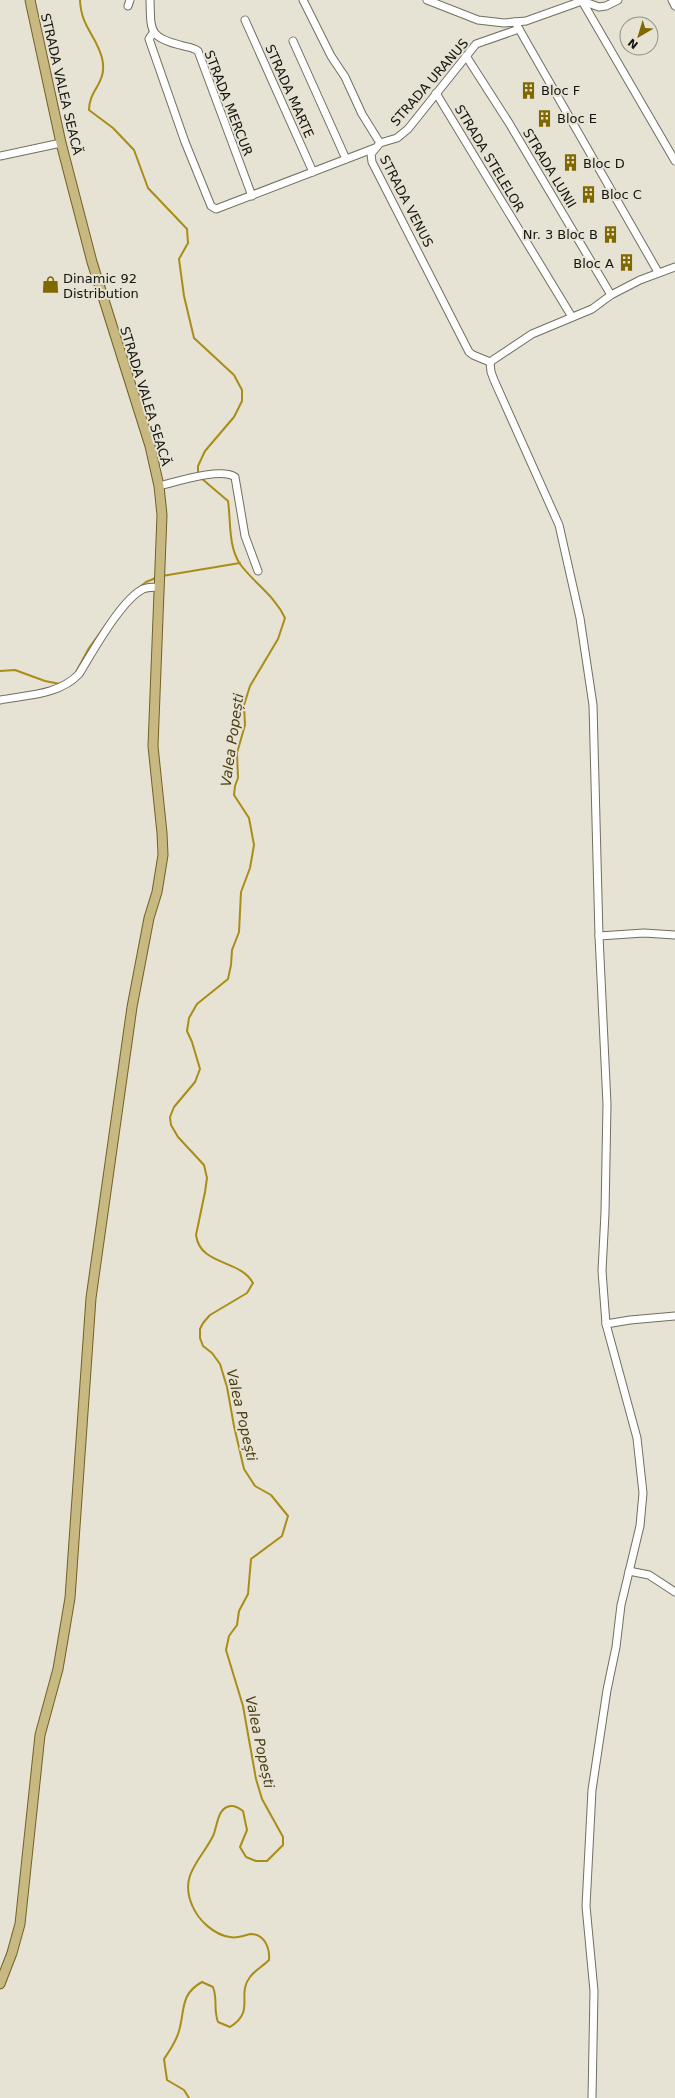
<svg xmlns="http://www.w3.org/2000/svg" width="675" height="2098" font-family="'DejaVu Sans',sans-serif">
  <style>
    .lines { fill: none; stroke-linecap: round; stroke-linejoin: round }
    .stream { stroke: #aa8d17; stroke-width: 2 }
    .minor-casing { stroke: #726e62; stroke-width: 9 }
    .major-casing { stroke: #726123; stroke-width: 11 }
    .minor { stroke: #fff; stroke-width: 7 }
    .major { stroke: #c8b982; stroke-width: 9 }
    .labels { text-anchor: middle; stroke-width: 4; stroke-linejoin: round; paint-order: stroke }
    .street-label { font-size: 13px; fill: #15140f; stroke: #e6e2d4 }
    .poi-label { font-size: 13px; fill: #15140f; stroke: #e6e2d4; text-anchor: start }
    .water-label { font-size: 14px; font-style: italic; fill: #493d10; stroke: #e6e2d4 }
  </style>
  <rect width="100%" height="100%" fill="#e6e2d4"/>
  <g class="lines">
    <g class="stream">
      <path d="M 80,0 C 81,27 96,35 102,58 C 108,83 89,89 89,110 L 113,128 L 134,150 L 148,188 L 187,229 L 188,243 L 179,259 L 184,296 L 194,338 L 234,375 L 242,390 L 242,401 L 234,417 L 205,451 L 198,466 L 198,475"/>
      <path d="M 162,576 L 240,563"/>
      <path d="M 136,590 L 146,582 L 158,577"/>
      <path d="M 0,671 L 15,670 L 45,681 L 60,684"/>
      <path d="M 76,672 L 89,648 L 107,623"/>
      <path d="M 189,2098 L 184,2090 L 167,2080 L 164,2059 C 170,2050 176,2042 179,2031 C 185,2010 180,1994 202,1982 L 213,1987 C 218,2001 213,2008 218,2022 L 230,2027 C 256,2011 236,1995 250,1977 C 254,1971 263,1966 269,1960 C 270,1949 265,1934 251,1934 C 244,1935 237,1939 230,1937 C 214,1935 198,1920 192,1905 C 179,1875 201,1860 213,1836 C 217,1828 217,1811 227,1807 C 233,1804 238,1807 243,1811 L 247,1830 L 240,1847 L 246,1857 L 256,1861 L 267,1861 L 283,1845 L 283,1837 L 262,1799 L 256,1779 L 243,1706 L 226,1650 L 229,1636 L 237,1625 L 239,1611 L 248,1594 L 251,1559 L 282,1536 L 288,1516 L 271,1495 L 255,1486 L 244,1469 L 234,1426 L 227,1387 L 220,1364 L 212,1353 L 203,1346 L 200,1338 L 200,1329 L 203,1323 L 210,1315 L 247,1293 L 253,1283 C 240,1259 200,1266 196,1235 L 205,1192 L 207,1178 L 204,1165 L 178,1137 L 171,1125 L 170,1117 L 174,1107 L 195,1082 L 200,1069 L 192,1042 L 187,1031 L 189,1018 L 197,1004 L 228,979 L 231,965 L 232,950 L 239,932 L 241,892 L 250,868 L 254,845 L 249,818 L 234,795 L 235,786 L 238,778 L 237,753 L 245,725 L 244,705 L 250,686 L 278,639 L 285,618 C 275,596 254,583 240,564 C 228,546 231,521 228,501 L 201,478"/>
    </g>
    <defs>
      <g id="minor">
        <path d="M 150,0 C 151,30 148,37 180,45 C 186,47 193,47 198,51 L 252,196"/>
        <path d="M 303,0 L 331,56 L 345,77 L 362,114 L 380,143"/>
        <path d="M 427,0 L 478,20 L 504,23 L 526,21 L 582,1 L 599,7 L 606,6 L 618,0"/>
        <path d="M 672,0 L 675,6"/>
        <path d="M 582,1 L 675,161"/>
        <path d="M 128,6 L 130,0"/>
        <path d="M 245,20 L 313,172"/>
        <path d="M 515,22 L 658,272"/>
        <path d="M 153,33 L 149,39 L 185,142 L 211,206 L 216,209 L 375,148"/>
        <path d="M 293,41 L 346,159"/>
        <path d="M 466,56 L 509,123 L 611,295"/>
        <path d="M 436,93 L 572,317"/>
        <path d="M 380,143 L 371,154 L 372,162 L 469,352 L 473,355 L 490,362"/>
        <path d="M 380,143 L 397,138 L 408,129 L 476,44 L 519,29"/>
        <path d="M 0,156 L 61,143"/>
        <path d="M 490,362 L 491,372 L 494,380 L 559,525 L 580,618 L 593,705 L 599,936 L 607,1104 L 605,1213 L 602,1271 L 606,1324 L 637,1438 L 643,1493 L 640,1526 L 621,1605 L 616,1647 L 607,1690 L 592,1790 L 586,1906 L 594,1991 L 592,2098"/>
        <path d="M 490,362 L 532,334 L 592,309 L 611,295 L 640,280 L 675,267"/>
        <path d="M 159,486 C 176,482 221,467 235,477 L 245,536 L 258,571"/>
        <path d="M 0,700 C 27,695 59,695 79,674 C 92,653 121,600 143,589 C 148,587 153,587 159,587"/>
        <path d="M 599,936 L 644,933 L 675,935"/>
        <path d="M 606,1324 L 630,1320 L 675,1316"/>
        <path d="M 629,1571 L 649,1575 L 675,1592"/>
      </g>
      <path id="major" d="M 0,1984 L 12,1953 L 20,1924 L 40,1735 L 58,1669 L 70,1598 L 91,1298 L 132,1007 L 149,918 L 157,892 L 163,855 L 162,833 L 153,746 L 162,515 L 159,486 L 150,446 L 92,262 L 61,143 L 30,0"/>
    </defs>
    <use href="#minor" class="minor-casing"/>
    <use href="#major" class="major-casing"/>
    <use href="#minor" class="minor"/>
    <use href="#major" class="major"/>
  </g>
  <defs>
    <symbol id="building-bare" viewBox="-9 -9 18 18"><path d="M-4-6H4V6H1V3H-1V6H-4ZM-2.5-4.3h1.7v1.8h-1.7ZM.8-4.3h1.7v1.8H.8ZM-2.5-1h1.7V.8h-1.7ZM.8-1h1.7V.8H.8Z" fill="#806800" stroke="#e6e2d4" stroke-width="2.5" paint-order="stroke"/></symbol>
    <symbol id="shop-bare" viewBox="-9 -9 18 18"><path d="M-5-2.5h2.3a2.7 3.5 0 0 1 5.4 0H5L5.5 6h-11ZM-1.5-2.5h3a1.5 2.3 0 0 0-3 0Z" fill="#806800" stroke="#e6e2d4" stroke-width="2.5" paint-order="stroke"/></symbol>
  </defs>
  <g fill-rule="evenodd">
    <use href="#building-bare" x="516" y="78" width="25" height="25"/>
    <use href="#building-bare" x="532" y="106" width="25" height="25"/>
    <use href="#building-bare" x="558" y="150" width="25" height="25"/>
    <use href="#building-bare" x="576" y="182" width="25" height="25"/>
    <use href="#building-bare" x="598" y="222" width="25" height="25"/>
    <use href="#building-bare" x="614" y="250" width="25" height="25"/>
    <use href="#shop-bare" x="38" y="272" width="25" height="25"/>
  </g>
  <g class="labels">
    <g class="street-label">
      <text transform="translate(429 82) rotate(-49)" y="5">STRADA URANUS</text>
      <text transform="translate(62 84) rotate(77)" y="5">STRADA VALEA SEACĂ</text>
      <text transform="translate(290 91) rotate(66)" y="5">STRADA MARTE</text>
      <text transform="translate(229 103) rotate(69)" y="5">STRADA MERCUR</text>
      <text transform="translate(490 158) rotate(59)" y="5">STRADA STELELOR</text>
      <text transform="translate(550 168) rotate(59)" y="5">STRADA LUNII</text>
      <text transform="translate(407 201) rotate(63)" y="5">STRADA VENUS</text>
      <text transform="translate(146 396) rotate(73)" y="5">STRADA VALEA SEACĂ</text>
    </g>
    <g class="poi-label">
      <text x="541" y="95">Bloc F</text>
      <text x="557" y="123">Bloc E</text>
      <text x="583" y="168">Bloc D</text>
      <text x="601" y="199">Bloc C</text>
      <text x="598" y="239" text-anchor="end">Nr. 3 Bloc B</text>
      <text x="614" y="268" text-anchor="end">Bloc A</text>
      <text x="63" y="283">Dinamic 92<tspan x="63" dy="15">Distribution</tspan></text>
    </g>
    <g class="water-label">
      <text transform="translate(232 740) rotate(-82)" y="5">Valea Popești</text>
      <text transform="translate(242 1415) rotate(77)" y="5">Valea Popești</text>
      <text transform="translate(260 1742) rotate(78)" y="5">Valea Popești</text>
    </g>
  </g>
  <g transform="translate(639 36) rotate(218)"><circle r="19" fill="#e6e2d4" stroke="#929085"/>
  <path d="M0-3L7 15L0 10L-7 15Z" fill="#806800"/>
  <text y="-6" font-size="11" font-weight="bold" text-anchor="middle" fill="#15140f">N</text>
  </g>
</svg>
